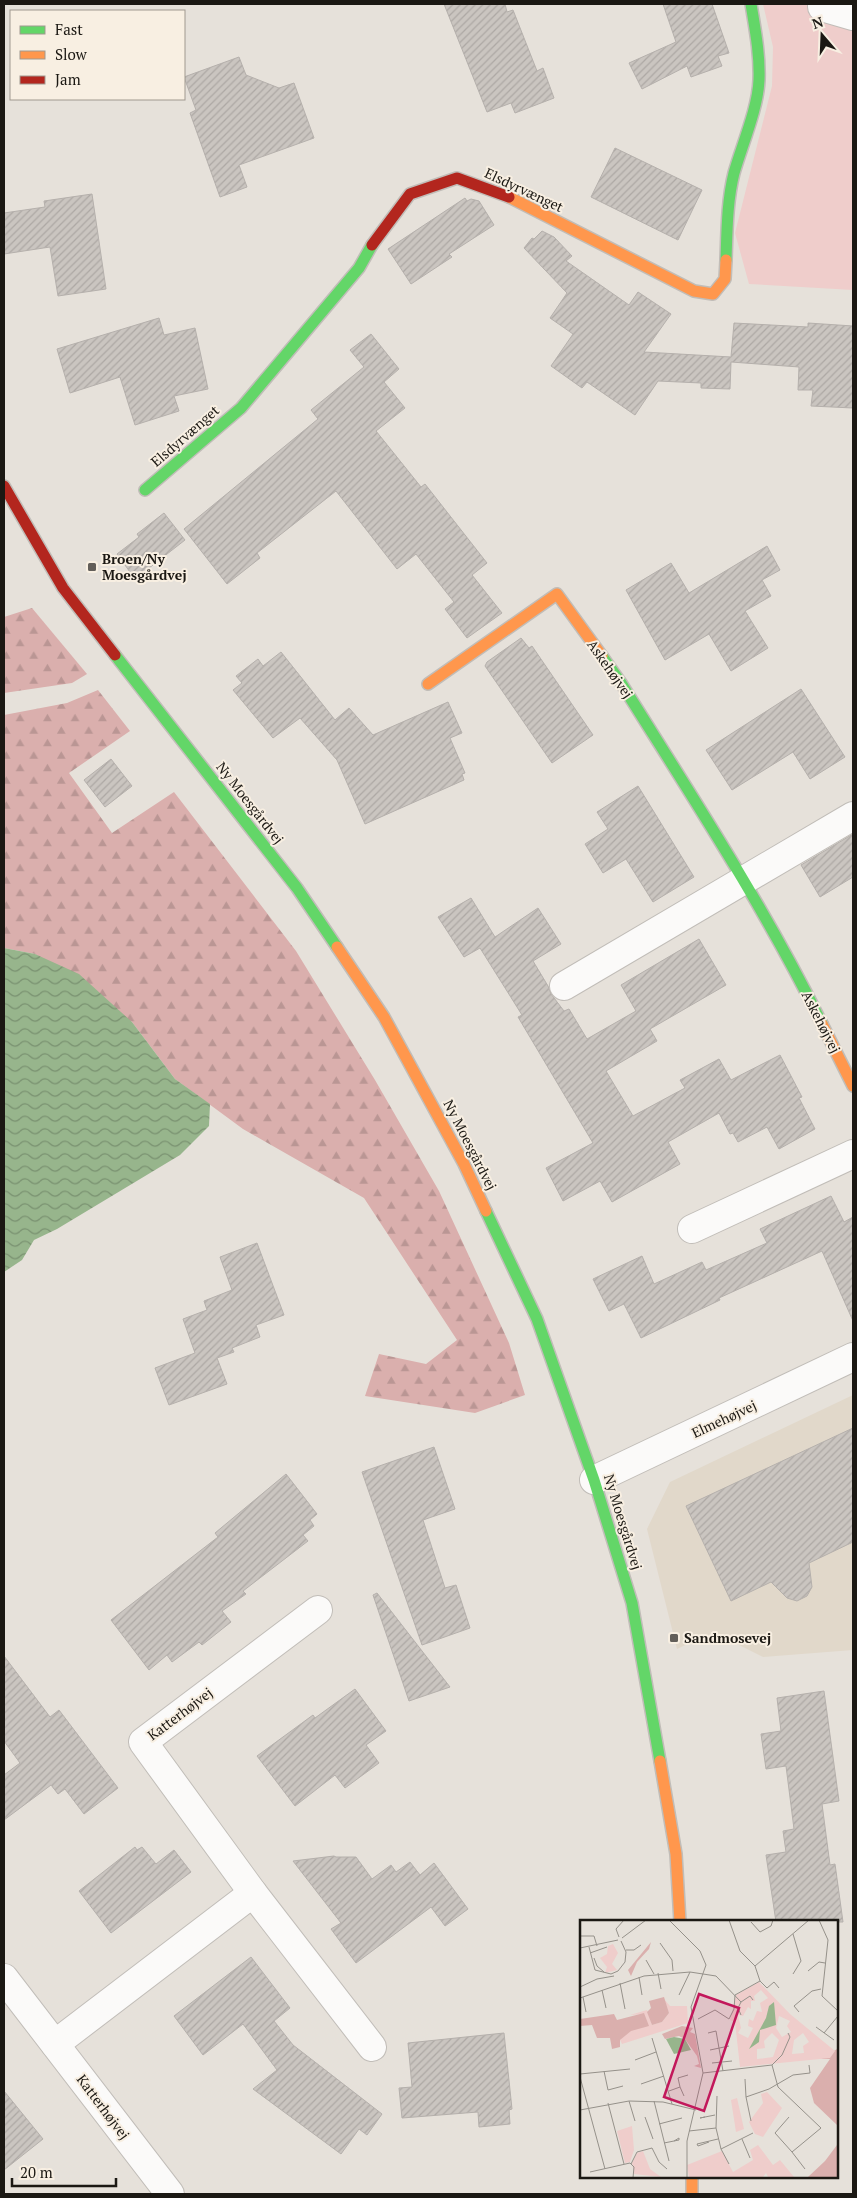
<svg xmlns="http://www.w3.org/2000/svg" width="857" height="2198" font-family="'PT Serif',serif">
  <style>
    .built { fill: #e1d8ca }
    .forest { fill: url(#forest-firs) }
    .park { fill: #efcdcb }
    .water { fill: url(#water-waves) }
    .building { fill: url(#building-hatch); stroke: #b5b0ac }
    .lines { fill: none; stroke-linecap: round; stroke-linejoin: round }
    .street-casing { stroke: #c1bdb8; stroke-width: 30 }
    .fast-casing { stroke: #c1bdb8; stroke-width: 14 }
    .slow-casing { stroke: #c1bdb8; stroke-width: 14 }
    .jam-casing { stroke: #c1bdb8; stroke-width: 14 }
    .street { stroke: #fbfaf9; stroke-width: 28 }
    .fast { stroke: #63d668; stroke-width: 11 }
    .slow { stroke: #ff974d; stroke-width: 11 }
    .jam { stroke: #b3261e; stroke-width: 11 }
    .poi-dot { fill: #625e59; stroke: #f8efe2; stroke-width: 2 }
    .labels { text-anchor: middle; stroke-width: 4; stroke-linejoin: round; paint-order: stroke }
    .street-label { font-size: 14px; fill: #1b1813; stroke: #f8efe2 }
    .poi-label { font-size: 14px; font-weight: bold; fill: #1b1813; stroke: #f8efe2; text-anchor: start }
    .inset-road { fill: none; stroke: #95918a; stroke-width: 1 }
    .view { fill: #c2185b; fill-opacity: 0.15; stroke: #c2185b; stroke-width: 2.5 }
    .inset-edge { fill: none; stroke: #1b1813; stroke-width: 2.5 }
  </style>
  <defs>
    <pattern id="forest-firs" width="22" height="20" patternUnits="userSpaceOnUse" patternTransform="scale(1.25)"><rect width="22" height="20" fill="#daafad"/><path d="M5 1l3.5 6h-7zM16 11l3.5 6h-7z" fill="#ba9694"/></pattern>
    <pattern id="water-waves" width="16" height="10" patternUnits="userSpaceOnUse" patternTransform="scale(1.25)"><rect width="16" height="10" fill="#97b58c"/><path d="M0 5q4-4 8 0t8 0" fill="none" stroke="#7a9271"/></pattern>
    <pattern id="building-hatch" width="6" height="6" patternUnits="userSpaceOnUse" patternTransform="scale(1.25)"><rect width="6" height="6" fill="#cac5c0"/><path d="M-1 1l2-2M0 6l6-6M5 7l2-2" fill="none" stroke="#ada8a4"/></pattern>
  </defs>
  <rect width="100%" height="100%" fill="#e6e1da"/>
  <path class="built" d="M 853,1395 L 853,1650 L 763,1657 L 719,1635 L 696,1640 L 677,1649 L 647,1529 L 670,1482 Z"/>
  <g class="forest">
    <path d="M 32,608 L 87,674 L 72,683 L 4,693 L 4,617 Z"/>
    <path d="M 98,690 L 130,731 L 69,773 L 112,833 L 174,792 L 296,951 L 375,1080 L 439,1191 L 509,1343 L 525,1395 L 475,1413 L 365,1396 L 379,1354 L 426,1364 L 457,1340 L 364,1198 L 243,1129 L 175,1079 L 132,1022 L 35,954 L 4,948 L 4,715 L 67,703 Z"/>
  </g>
  <path class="park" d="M 763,4 L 853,4 L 853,290 L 749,284 L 735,233 L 772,86 L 773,47 Z"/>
  <path class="water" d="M 4,948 L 35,954 L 79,974 L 132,1022 L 175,1079 L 210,1104 L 209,1126 L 180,1155 L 57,1229 L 34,1240 L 22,1260 L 4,1272 Z"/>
  <g class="building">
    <path d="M 444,4 L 505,4 L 507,12 L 513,10 L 537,71 L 543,68 L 554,98 L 515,113 L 511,103 L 487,112 Z"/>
    <path d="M 663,4 L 712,4 L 729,53 L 718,56 L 722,66 L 691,77 L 687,66 L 642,89 L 629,63 L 676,42 Z"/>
    <path d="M 239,57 L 246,75 L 279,88 L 294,83 L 314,138 L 239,165 L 247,187 L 220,197 L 190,113 L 196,110 L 184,77 Z"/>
    <path d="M 615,148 L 702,190 L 678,240 L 591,197 Z"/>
    <path d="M 92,194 L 106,289 L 58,296 L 50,247 L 4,254 L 4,213 L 45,207 L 44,201 Z"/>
    <path d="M 465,198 L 467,201 L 471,199 L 479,201 L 494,225 L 449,254 L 452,257 L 411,284 L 388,249 Z"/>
    <path d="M 542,231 L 554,237 L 572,256 L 566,261 L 629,305 L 638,292 L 671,314 L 644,352 L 731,357 L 734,323 L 808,327 L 808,323 L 853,326 L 853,408 L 811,406 L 813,390 L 798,390 L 799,367 L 731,362 L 730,389 L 701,388 L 701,383 L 658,381 L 635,415 L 587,382 L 582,388 L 551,366 L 573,334 L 550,318 L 567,293 L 524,248 L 532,238 L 534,239 Z"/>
    <path d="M 159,318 L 164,335 L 195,328 L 208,389 L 174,396 L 179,411 L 135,425 L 120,377 L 70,393 L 57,349 Z"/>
    <path d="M 371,334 L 399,369 L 384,382 L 405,408 L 376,431 L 421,487 L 425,484 L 487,563 L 472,575 L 502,613 L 467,638 L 445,609 L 454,602 L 416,554 L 397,569 L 336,491 L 257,553 L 260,558 L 227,584 L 184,529 L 318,419 L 311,410 L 364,367 L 350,350 Z"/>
    <path d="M 164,513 L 185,540 L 135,579 L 117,554 L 139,537 L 137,534 Z"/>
    <path d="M 767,546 L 780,570 L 762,580 L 771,596 L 745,611 L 768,648 L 731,671 L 709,634 L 665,660 L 626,590 L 671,563 L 689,593 Z"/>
    <path d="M 521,638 L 529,648 L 532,646 L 593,735 L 552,763 L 485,666 L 487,662 Z"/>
    <path d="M 281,652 L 335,720 L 349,708 L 373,735 L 448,702 L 462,733 L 450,738 L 465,773 L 462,774 L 464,780 L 365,824 L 337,760 L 300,718 L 273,738 L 233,690 L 242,683 L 236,676 L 258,659 L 263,666 Z"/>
    <path d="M 801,689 L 845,757 L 810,779 L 793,752 L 732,790 L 706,750 Z"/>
    <path d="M 111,759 L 132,786 L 105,807 L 84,780 Z"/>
    <path d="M 638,786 L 694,877 L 653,902 L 626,859 L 603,873 L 585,844 L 608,829 L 597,812 Z"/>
    <path d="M 853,834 L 853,877 L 820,897 L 801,865 Z"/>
    <path d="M 471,898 L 495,937 L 538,908 L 561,944 L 533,961 L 548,986 L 551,994 L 564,1011 L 569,1009 L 587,1039 L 636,1011 L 621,985 L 699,939 L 726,985 L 650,1029 L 657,1041 L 606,1071 L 633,1116 L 685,1088 L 680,1080 L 719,1059 L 731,1080 L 780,1055 L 802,1097 L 799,1098 L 815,1129 L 779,1149 L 767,1127 L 738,1142 L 733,1133 L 730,1134 L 719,1113 L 668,1142 L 680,1164 L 612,1202 L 600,1181 L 563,1201 L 546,1168 L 593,1143 L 518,1017 L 522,1015 L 480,948 L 464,957 L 438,917 Z"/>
    <path d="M 831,1196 L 844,1222 L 853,1217 L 853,1321 L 822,1251 L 719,1298 L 720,1300 L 641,1338 L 624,1304 L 609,1311 L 593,1279 L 642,1256 L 654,1284 L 702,1262 L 706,1270 L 767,1243 L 760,1229 Z"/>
    <path d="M 257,1243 L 284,1315 L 256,1325 L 260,1337 L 232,1348 L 234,1352 L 217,1358 L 227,1384 L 169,1405 L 155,1368 L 195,1353 L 183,1319 L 207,1310 L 204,1301 L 232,1290 L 220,1257 Z"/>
    <path d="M 853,1428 L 853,1542 L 809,1563 L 812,1587 L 807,1596 L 797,1601 L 787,1598 L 771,1582 L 731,1601 L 686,1506 Z"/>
    <path d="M 434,1447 L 455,1509 L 423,1520 L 445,1588 L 456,1585 L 470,1628 L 422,1645 L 362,1472 Z"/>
    <path d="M 286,1474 L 317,1514 L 310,1520 L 314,1526 L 303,1535 L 308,1541 L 243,1591 L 246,1594 L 222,1611 L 231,1622 L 202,1645 L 199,1642 L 172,1662 L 167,1655 L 149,1670 L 111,1620 L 218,1537 L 215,1533 Z"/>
    <path d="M 377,1593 L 450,1687 L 409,1701 L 373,1595 Z"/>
    <path d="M 4,1656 L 50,1717 L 59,1710 L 118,1788 L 84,1814 L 65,1789 L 58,1794 L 51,1785 L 4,1820 L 4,1775 L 20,1763 L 4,1741 Z"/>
    <path d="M 355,1689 L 386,1731 L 366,1745 L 379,1763 L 345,1788 L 335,1775 L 295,1806 L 257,1756 L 313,1715 L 315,1718 Z"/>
    <path d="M 824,1691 L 839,1801 L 822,1804 L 830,1865 L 835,1864 L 843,1922 L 776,1922 L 766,1855 L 786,1852 L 783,1831 L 794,1829 L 786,1766 L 766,1769 L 761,1734 L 781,1731 L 777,1698 Z"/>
    <path d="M 135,1847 L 137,1850 L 142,1847 L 156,1864 L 174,1850 L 191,1872 L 111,1933 L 79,1891 Z"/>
    <path d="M 334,1856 L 336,1857 L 356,1857 L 372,1879 L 391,1865 L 396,1872 L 410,1862 L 420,1875 L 434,1863 L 468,1909 L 445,1926 L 431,1907 L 356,1963 L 331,1929 L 341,1923 L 293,1861 Z"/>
    <path d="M 251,1957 L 290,2008 L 274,2021 L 293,2045 L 382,2114 L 367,2135 L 359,2129 L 341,2154 L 253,2089 L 277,2070 L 243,2024 L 203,2055 L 174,2016 Z"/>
    <path d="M 504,2033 L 512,2109 L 509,2110 L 510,2124 L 479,2127 L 478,2112 L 402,2118 L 399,2088 L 412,2087 L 408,2043 Z"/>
    <path d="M 4,2091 L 43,2139 L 4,2170 Z"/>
  </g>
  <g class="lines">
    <defs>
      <g id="street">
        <path d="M 822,4 L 822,7 L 853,16"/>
        <path d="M 564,986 L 853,816"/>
        <path d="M 692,1229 L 853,1154"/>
        <path d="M 594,1480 L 853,1357"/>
        <path d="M 253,1893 L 143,1742 L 318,1610"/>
        <path d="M 4,1978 L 170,2194"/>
        <path d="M 55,2044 L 253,1893 L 372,2047"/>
      </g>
      <g id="fast">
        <path d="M 726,260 C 727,231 727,201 734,173 C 742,145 758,108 759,80 C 760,54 755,29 751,4"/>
        <path d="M 145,490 L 241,408 L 359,268 L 372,245"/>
        <path d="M 115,655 L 297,888 L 337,947"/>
        <path d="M 602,656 L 621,683 C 691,795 764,906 822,1024"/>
        <path d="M 486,1211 L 537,1319 L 594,1480 L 632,1603 L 660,1761"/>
      </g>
      <g id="slow">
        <path d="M 509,197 L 694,291 L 713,294 L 725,279 L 726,260"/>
        <path d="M 428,684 L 557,594 L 602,656"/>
        <path d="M 337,947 L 384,1017 L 464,1164 L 486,1211"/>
        <path d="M 822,1024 L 853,1086"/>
        <path d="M 660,1761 L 676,1854 L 680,1922"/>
        <path d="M 692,2177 L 692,2194"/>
      </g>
      <g id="jam">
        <path d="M 372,245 L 410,194 L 457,178 L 509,197"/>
        <path d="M 4,486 L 63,588 L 115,655"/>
      </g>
    </defs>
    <use href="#street" class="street-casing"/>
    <use href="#fast" class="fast-casing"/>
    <use href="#slow" class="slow-casing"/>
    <use href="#jam" class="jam-casing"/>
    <use href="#street" class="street"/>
    <use href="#fast" class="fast"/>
    <use href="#slow" class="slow"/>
    <use href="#jam" class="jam"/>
  </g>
  <g class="poi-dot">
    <rect x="87" y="562" width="10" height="10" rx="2.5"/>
    <rect x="669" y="1633" width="10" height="10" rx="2.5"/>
  </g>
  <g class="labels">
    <g class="street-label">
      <text transform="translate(524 190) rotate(25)" y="5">Elsdyrvænget</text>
      <text transform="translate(185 436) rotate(-41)" y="5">Elsdyrvænget</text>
      <text transform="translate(610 669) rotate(55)" y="5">Askehøjvej</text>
      <text transform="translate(250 803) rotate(52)" y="5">Ny Moesgårdvej</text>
      <text transform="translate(821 1022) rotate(63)" y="5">Askehøjvej</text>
      <text transform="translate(470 1145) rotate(63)" y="5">Ny Moesgårdvej</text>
      <text transform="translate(724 1419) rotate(-25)" y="5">Elmehøjvej</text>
      <text transform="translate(623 1522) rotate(73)" y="5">Ny Moesgårdvej</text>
      <text transform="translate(180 1714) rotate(-37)" y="5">Katterhøjvej</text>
      <text transform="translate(103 2107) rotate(53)" y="5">Katterhøjvej</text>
    </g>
    <g class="poi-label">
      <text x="102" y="564">Broen/Ny<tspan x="102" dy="16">Moesgårdvej</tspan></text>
      <text x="684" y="1643">Sandmosevej</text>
    </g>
  </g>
  <g transform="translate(580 1920)">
    <rect width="258" height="258" fill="#e6e1da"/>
    <path d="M 33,24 L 38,33 L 32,44 L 37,50 L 25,53 L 27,47 L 20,38 L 27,34 L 28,26 ZM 84,79 L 90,86 L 107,86 L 108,103 L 42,124 L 40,120 L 64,94 L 50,95 L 67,90 L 72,105 L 82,102 L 89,93 ZM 157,178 L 164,209 L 156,212 L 151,180 ZM 178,225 L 193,245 L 200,240 L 214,257 L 188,257 L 186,253 L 183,257 L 109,257 L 107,245 L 142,231 L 153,252 L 173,240 L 170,230 ZM 63,231 L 70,249 L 81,257 L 54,254 L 52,243 L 57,233 Z" fill="#efcdcb"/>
    <path d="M 71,22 L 69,29 L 57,42 L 51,56 L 48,50 ZM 84,77 L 89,93 L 82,102 L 72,105 L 67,92 L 71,88 L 69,81 ZM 64,93 L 69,106 L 51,111 L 40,120 L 40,127 L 32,129 L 30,118 L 17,118 L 12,105 L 0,106 L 0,99 L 34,94 L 37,100 ZM 102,106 L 113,108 L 110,112 L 115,114 L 121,148 L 114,146 L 119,144 L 117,136 L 105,119 L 99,116 L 85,119 L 82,114 ZM 257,129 L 257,205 L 234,183 L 230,168 L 250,139 L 241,139 ZM 257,225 L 257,257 L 228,257 L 245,241 Z" fill="#daafad"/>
    <path d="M 179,62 L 210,94 L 255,131 L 250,138 L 160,147 L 155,102 L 150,100 L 156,75 ZM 181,70 L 188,78 L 180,83 L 182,92 L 177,91 L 173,101 L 169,99 L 168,106 L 173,108 L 168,118 L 158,113 L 161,108 L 158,95 L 163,96 L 168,87 L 171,89 L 171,81 L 175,81 L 174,76 ZM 199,96 L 210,101 L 207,106 L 211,112 L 202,117 L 196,108 ZM 192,113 L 199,120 L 193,137 L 177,139 L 177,129 L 185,128 L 184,121 ZM 223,113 L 229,122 L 223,126 L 224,133 L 212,134 L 214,120 ZM 187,172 L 202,188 L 183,217 L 175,214 L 169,202 L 183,183 L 181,174 ZM 52,206 L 54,230 L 50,242 L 45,243 L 37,211 Z" fill="#efcdcb" fill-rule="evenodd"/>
    <path d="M 194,82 L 196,105 L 180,110 L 179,122 L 169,129 L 186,98 L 189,86 ZM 94,117 L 105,119 L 111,130 L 94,134 L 86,119 Z" fill="#97b58c"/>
    <path class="inset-road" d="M 89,0 L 120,31 L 126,45 L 111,87 L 123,153 L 107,221 L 107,258M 149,0 L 160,31 L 175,46 L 180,61 L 187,68 L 194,62 L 199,68M 239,0 L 248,20 L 242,76 L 258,91M 171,2 L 180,12 L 191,6 L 193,0M 0,16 L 14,16 L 17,26M 39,17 L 36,9 L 44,0M 42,18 L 66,0M 80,23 L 92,40 L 93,51M 9,27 L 15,50 L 31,54 L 38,51 L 45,42 L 46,32 L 41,21M 0,28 L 38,20M 46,30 L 54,30 L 61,25M 10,33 L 27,27M 14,38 L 17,46 L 24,52M 66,40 L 74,54M 175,46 L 229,0M 228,51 L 239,42 L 245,43M 78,53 L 81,69M 213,54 L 221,41 L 213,14M 59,57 L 62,75M 40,63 L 45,89M 0,67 L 17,59 L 34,56M 22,70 L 26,88M 99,75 L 110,52M 3,77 L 6,92M 0,78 L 64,56 L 110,52 L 136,56 L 161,82M 219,92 L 214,86 L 232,71 L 241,69M 161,95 L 158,88 L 161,82 L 170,76 L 173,80M 118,99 L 135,90 L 149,99 L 154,89 L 155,75 L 180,61M 236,107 L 254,120M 128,113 L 136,111 L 143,151M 244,113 L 258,96M 72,118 L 92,184M 130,130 L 149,126M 55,140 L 76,132M 132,143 L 152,141M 192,145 L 202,135 L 210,117 L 208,113M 24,151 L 28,170 L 43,166M 123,153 L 192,145 L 198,167 L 241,208 L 212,232 L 195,213 L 209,197M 0,154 L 50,149M 0,157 L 25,249M 165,159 L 166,177M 61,164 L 84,156M 100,167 L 98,158 L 108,155M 89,171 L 100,167 L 104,176M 137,176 L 136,208 L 141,229 L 173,213M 49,181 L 55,201M 74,181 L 89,241M 28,183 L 44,244M 0,190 L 49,181 L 83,182 L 116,190M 65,197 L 73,219M 125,197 L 120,198 L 135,195M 171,201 L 166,177 L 189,169 L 213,155 L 230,153 L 229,145M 79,204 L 102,198M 109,211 L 136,208M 162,219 L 170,238M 129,222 L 118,226 L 117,224 L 138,219M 84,223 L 99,220 L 99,218 L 94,221M 141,229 L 149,244M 212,232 L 225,249M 51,244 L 57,232 L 72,228 L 79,242 L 87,249M 10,252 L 50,243 L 54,247 L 53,258"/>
    <path class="view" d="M 119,74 L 159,88 L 124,191 L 84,177 Z"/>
    <rect width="258" height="258" class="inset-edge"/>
  </g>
  <rect width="857" height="2198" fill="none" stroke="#1b1813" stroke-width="10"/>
  <rect x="10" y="10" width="175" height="90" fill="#f8efe2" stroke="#a0998f"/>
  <rect x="20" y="26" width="25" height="8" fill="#63d668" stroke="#a0998f"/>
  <text x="55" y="35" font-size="15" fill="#1b1813">Fast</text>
  <rect x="20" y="51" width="25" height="8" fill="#ff974d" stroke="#a0998f"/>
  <text x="55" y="60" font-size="15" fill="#1b1813">Slow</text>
  <rect x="20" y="76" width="25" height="8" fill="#b3261e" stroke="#a0998f"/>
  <text x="55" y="85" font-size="15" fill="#1b1813">Jam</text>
  <g transform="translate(822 35) rotate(341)" stroke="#f8efe2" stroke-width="4" paint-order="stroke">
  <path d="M0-4L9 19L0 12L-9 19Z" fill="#1b1813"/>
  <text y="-8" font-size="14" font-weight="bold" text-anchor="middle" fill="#1b1813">N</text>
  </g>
  <path d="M12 2178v8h104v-8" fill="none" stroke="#1b1813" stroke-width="2.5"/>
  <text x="20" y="2178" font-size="15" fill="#1b1813" stroke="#f8efe2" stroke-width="4" paint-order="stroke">20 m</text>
</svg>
